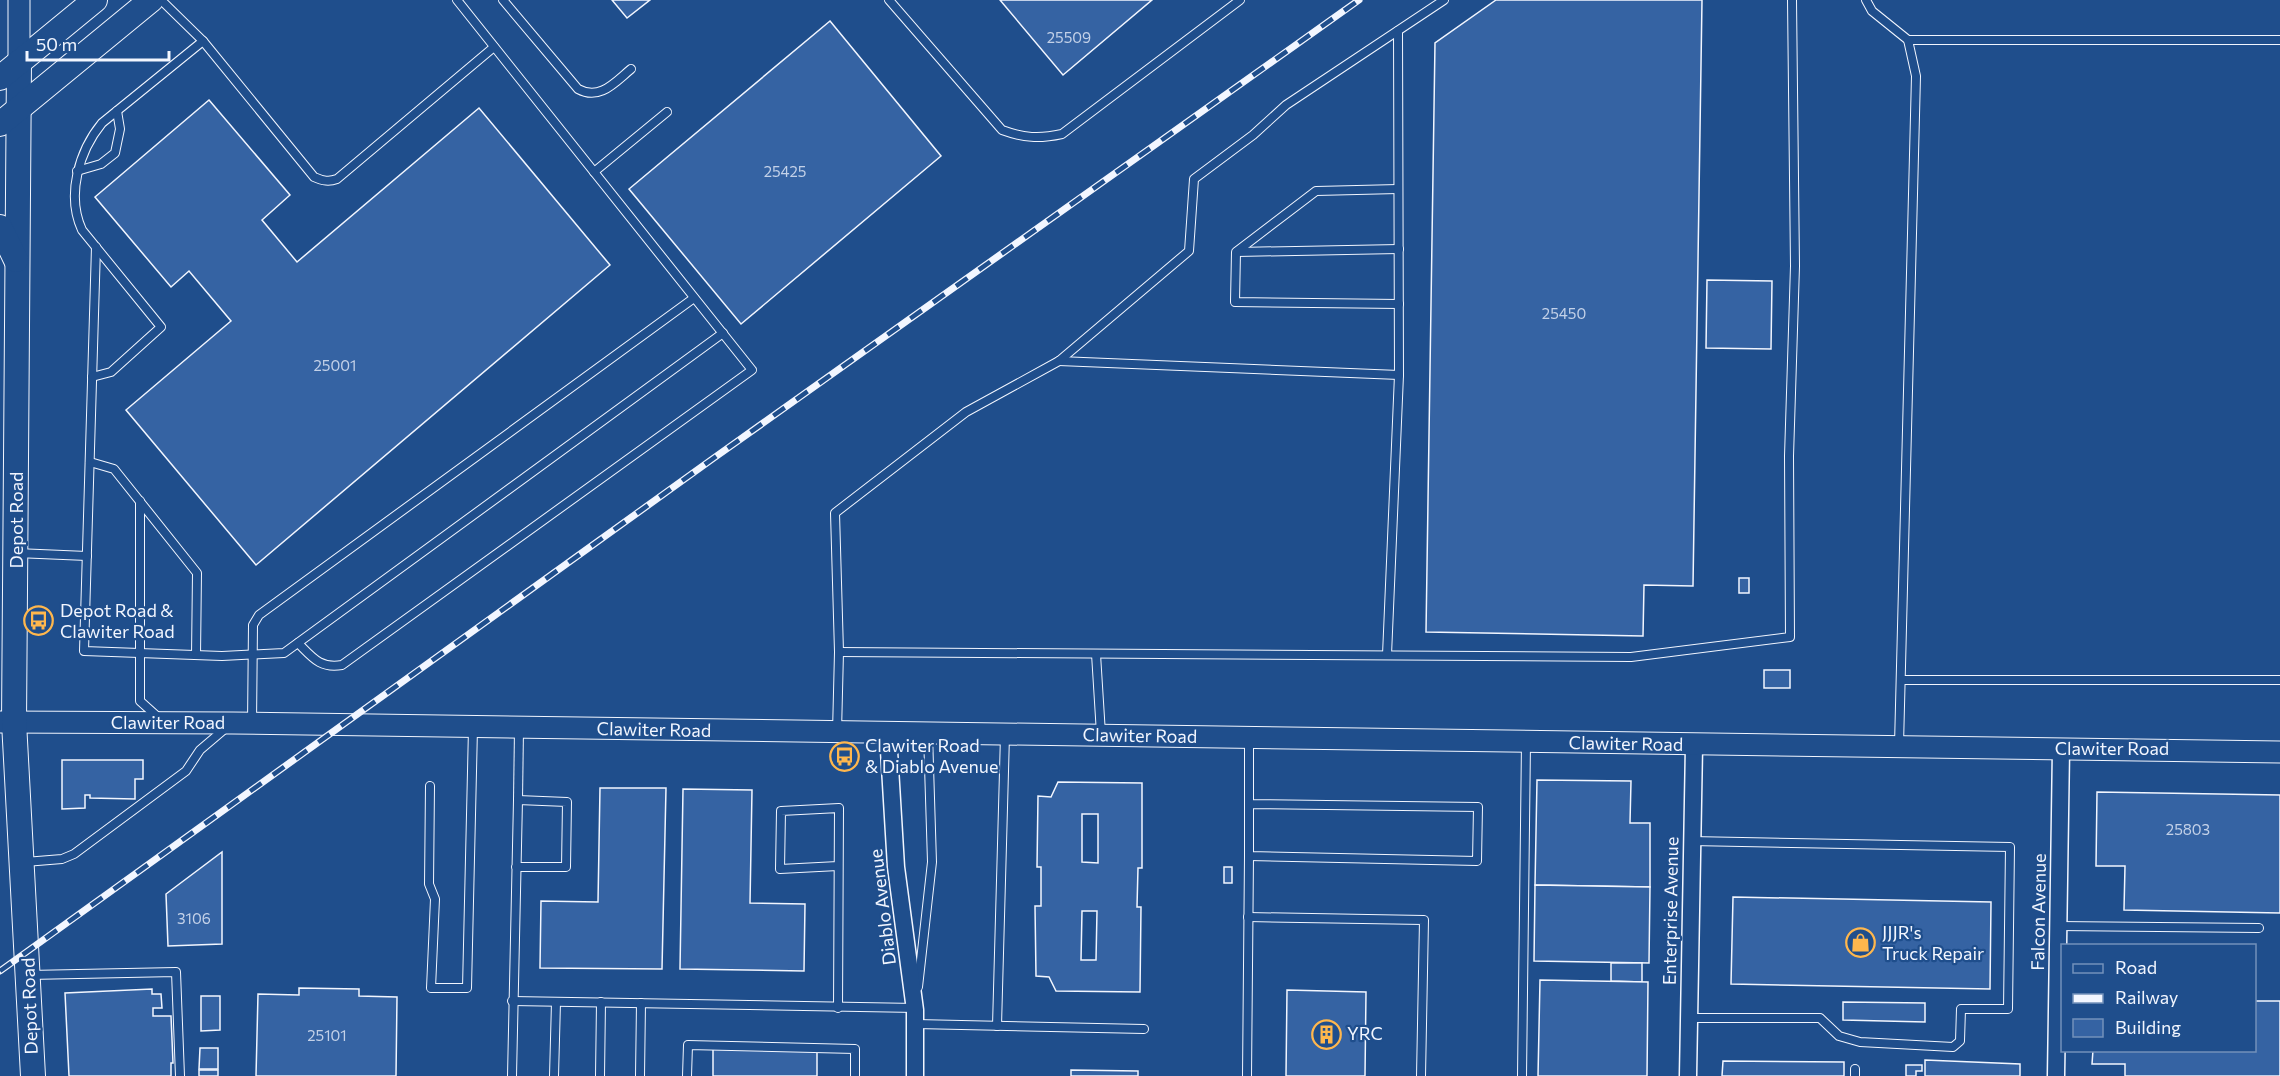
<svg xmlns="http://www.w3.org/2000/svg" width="2280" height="1076" font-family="Commissioner,sans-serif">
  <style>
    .building { fill: #3563a3; stroke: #f2f6ff; stroke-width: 1.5; fill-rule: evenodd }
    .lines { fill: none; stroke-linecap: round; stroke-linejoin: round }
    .service-casing { stroke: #f2f6ff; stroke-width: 10 }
    .minor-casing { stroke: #f2f6ff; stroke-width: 19 }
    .tertiary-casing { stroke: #f2f6ff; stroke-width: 23 }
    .secondary-casing { stroke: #f2f6ff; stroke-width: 26 }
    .service { stroke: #1f4e8c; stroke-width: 8 }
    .minor { stroke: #1f4e8c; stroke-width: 16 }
    .tertiary { stroke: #1f4e8c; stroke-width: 21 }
    .secondary { stroke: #1f4e8c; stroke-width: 24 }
    .rail-casing { stroke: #f2f6ff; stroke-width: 7 }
    .rail { stroke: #1f4e8c; stroke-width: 4.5; stroke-dasharray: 14; stroke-linecap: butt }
    .labels { text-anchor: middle; stroke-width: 4.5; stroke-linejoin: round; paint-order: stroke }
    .number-label { font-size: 15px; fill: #c3d1e8 }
    .street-label { font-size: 18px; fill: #f2f6ff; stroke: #1f4e8c }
    .poi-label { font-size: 18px; fill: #f2f6ff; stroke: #1f4e8c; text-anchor: start }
  </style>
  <rect width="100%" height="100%" fill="#1f4e8c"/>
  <g class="building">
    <path d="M 612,0 L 650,0 L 627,18 Z"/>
    <path d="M 1000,0 L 1152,0 L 1063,75 Z"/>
    <path d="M 1496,0 L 1702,0 L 1693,586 L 1644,585 L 1643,636 L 1426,632 L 1435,43 Z"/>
    <path d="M 830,21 L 941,156 L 741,324 L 629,189 Z"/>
    <path d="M 209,100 L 290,195 L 262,220 L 297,262 L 479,108 L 610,265 L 256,565 L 126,410 L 231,321 L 189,271 L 171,287 L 95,197 Z"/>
    <path d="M 1707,280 L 1772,281 L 1771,349 L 1706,348 Z"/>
    <rect x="1739" y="578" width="10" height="15"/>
    <rect x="1764" y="670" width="26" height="18"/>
    <path d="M 62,760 L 143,760 L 143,779 L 135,779 L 135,799 L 90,798 L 90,795 L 85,795 L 85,808 L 62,809 Z"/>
    <path d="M 1537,780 L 1631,781 L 1630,823 L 1650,823 L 1650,887 L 1535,885 Z"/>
    <path d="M 1058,782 L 1142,783 L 1142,868 L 1138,868 L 1137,907 L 1141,907 L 1140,992 L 1056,991 L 1049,977 L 1036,976 L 1035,906 L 1041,906 L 1041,867 L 1037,867 L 1038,796 L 1051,797 ZM 1082,814 L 1098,814 L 1098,863 L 1082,862 ZM 1082,911 L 1097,911 L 1096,960 L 1081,960 Z"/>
    <path d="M 600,788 L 666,788 L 662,969 L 540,968 L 541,901 L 598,902 Z"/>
    <path d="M 683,789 L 752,790 L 750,903 L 805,904 L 804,971 L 680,969 Z"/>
    <path d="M 2097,792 L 2280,795 L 2280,913 L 2124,910 L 2125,866 L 2096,866 Z"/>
    <path d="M 222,852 L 222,944 L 168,946 L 166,894 Z"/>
    <rect x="1224" y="867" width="8" height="16"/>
    <path d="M 1535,885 L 1650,887 L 1649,963 L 1534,961 Z"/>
    <path d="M 1733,897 L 1991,902 L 1990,989 L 1731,984 Z"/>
    <path d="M 1611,963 L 1642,963 L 1642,982 L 1611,981 Z"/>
    <path d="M 1540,980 L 1648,982 L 1647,1076 L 1538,1076 Z"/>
    <path d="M 299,988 L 359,989 L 359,996 L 397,997 L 396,1076 L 256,1076 L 258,994 L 299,995 Z"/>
    <path d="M 152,989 L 152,994 L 161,994 L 162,1008 L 153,1008 L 153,1016 L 171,1016 L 173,1063 L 171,1063 L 171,1076 L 69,1076 L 65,993 Z"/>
    <path d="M 1287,990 L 1366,992 L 1365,1076 L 1286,1076 Z"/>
    <path d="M 201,996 L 220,996 L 220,1030 L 201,1031 Z"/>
    <path d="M 2254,1001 L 2280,1001 L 2280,1076 L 2125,1076 L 2125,1064 L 2092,1064 L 2093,1050 L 2254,1050 Z"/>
    <path d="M 1843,1002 L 1925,1003 L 1925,1022 L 1843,1020 Z"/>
    <path d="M 200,1048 L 218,1048 L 218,1069 L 199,1069 Z"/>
    <path d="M 713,1049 L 817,1050 L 817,1076 L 713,1076 Z"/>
    <path d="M 1925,1060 L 2020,1064 L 2020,1076 L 1925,1076 Z"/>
    <path d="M 1723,1061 L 1844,1062 L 1844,1076 L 1722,1076 Z"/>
    <path d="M 1906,1065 L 1922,1065 L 1922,1071 L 1916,1071 L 1916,1076 L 1906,1076 Z"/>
    <rect x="199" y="1070" width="19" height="6"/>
    <path d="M 1071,1070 L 1138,1071 L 1138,1076 L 1071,1076 Z"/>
  </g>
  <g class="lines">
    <defs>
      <g id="service">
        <path d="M 161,0 L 203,41 L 314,177 C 323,181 329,182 337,179 L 494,47"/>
        <path d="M 503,0 L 578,89 C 600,101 615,82 631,69"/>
        <path d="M 889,0 L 1002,130 C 1024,138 1039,139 1062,134 L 1240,0"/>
        <path d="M 1866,0 L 1872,11 L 1908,40 L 1916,76 L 1899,745"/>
        <path d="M 1908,40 L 2280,40"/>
        <path d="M 77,171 L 101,164 L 115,153 L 120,129 L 117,111"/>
        <path d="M 594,172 L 667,112"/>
        <path d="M 1398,189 L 1316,191 L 1236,252 L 1235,302 L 1399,304"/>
        <path d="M 96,247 L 84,651 L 222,656 L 284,653 L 723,333"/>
        <path d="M 1237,252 L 1399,249"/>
        <path d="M 1059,361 L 1399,375"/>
        <path d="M 92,377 L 111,372 L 161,327 L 82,230 C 66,195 79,151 102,123 L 203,41"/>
        <path d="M 90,462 L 114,469 L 197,573 L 196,655"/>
        <path d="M 140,501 L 140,701 L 160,719"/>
        <path d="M 16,553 L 87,556"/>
        <path d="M 298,643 C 312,657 320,669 342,665 L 752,370 L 457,0"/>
        <path d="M 839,652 L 1631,657 L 1790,637 L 1789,456 L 1795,266 L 1792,0"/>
        <path d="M 1096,654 L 1101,734"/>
        <path d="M 1387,655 L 1399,375 L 1398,31"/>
        <path d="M 1901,680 L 2280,680"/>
        <path d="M 252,723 L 253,625 L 259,615 L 694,298"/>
        <path d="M 837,732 L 839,652 L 835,513 L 966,412 L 1059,361 L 1189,251 L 1194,179 L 1253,135 L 1286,105 L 1444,0"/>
        <path d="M 1249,738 L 1249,856 L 1477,861 L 1478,807 L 1249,804"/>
        <path d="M 430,786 L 429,884 L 435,899 L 431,988 L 467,988 L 473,728"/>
        <path d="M 518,800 L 519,729"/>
        <path d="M 25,862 L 62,859 L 74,854 L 186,771 L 200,750 L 227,727"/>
        <path d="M 1248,917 L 1424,920 L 1421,1076"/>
        <path d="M 2058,926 L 2259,928"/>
        <path d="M 29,975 L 176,972 L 180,1076"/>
        <path d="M 918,987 L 932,862 L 928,734"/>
        <path d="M 512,1001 L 916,1008"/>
        <path d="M 838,1008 L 839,808 L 781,811 L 780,869 L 838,866"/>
        <path d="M 1689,1018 L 1820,1018 L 1839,1036 L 1860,1042 L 1953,1047 L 1960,1041 L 1961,1009 L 2008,1009 L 2010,847 L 1691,841"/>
        <path d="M 916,1024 L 1144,1029"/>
        <path d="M 997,1026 L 1005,735"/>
        <path d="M 512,1076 L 518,800 L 567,802 L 566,867 L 516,867"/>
        <path d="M 554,1076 L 556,1002"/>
        <path d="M 600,1076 L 601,1002"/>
        <path d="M 640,1076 L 641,1003"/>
        <path d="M 687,1076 L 688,1045 L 855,1049 L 855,1076"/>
        <path d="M 1247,1076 L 1249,856"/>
        <path d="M 1522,1076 L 1526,742"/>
        <path d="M 1855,1076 L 1855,1069"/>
      </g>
      <g id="minor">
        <path d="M 888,734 L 896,867 L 915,1010 L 915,1076"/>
        <path d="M 1688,1076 L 1694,746"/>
        <path d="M 2056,1076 L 2061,749"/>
      </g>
      <g id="tertiary">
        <path d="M 19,62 L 19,0"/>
        <path d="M 0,722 L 232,723 L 2280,752"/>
      </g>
      <g id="secondary">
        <path d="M 19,62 L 14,722 L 33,1076"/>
        <path d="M 0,78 L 95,0"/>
        <path d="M 0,124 L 151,0"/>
        <path d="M 0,227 L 16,260"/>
      </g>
    </defs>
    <use href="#service" class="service-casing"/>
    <use href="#minor" class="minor-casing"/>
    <use href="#tertiary" class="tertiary-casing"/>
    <use href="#secondary" class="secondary-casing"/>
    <use href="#service" class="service"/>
    <use href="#minor" class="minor"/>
    <use href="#tertiary" class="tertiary"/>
    <use href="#secondary" class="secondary"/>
    <defs>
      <path id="rail" d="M 0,971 L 711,460 L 1359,0"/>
    </defs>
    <use href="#rail" class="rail-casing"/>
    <use href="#rail" class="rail"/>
  </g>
  <defs>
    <symbol id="bus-ring" viewBox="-11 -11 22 22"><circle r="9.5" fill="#1f4e8c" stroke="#ffb74d" stroke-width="1.5"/><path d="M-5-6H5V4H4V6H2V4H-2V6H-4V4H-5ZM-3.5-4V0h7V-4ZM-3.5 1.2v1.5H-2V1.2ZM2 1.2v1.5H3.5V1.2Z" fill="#ffb74d"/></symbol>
    <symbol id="shop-ring" viewBox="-11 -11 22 22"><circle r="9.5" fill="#1f4e8c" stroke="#ffb74d" stroke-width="1.5"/><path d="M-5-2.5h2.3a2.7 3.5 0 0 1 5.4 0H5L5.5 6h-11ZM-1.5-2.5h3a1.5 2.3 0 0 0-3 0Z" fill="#ffb74d"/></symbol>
    <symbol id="building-ring" viewBox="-11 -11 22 22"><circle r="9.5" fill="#1f4e8c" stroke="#ffb74d" stroke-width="1.5"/><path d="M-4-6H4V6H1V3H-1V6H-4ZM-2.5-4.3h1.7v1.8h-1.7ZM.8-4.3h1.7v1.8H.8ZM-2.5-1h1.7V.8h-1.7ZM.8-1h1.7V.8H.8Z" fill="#ffb74d"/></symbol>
  </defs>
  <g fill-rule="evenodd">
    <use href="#bus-ring" x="22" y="604" width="33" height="33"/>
    <use href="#bus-ring" x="828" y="740" width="33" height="33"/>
    <use href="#shop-ring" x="1844" y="926" width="33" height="33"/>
    <use href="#building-ring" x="1310" y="1018" width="33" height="33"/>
  </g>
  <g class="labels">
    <g class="number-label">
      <text x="1069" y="43">25509</text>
      <text x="785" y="177">25425</text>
      <text x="1564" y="319">25450</text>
      <text x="335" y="371">25001</text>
      <text x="2188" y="835">25803</text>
      <text x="194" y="924">3106</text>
      <text x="327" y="1041">25101</text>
    </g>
    <g class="street-label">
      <text transform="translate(17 520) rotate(-90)" y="6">Depot Road</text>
      <text x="168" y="729">Clawiter Road</text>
      <text transform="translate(654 730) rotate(1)" y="6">Clawiter Road</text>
      <text transform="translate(1140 736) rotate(1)" y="6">Clawiter Road</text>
      <text transform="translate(1626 744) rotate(1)" y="6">Clawiter Road</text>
      <text x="2112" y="755">Clawiter Road</text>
      <text transform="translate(883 907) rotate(-97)" y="6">Diablo Avenue</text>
      <text transform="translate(1671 911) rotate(-89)" y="6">Enterprise Avenue</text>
      <text transform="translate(2039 912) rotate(-89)" y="6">Falcon Avenue</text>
      <text transform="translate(30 1006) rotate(-92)" y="6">Depot Road</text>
    </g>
    <g class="poi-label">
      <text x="60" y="617">Depot Road &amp;<tspan x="60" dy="21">Clawiter Road</tspan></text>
      <text x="865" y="752">Clawiter Road<tspan x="865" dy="21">&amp; Diablo Avenue</tspan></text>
      <text x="1882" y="939">JJJR's<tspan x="1882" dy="21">Truck Repair</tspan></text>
      <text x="1347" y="1040">YRC</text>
    </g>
  </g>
  <rect x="2061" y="944" width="195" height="108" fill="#1f4e8c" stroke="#7391ba" stroke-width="1.5"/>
  <rect x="2073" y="964" width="30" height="9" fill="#1f4e8c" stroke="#7391ba" stroke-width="1.5"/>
  <text x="2115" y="974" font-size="18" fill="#f2f6ff">Road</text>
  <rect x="2073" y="994" width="30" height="9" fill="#f2f6ff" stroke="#7391ba" stroke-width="1.5"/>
  <text x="2115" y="1004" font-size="18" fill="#f2f6ff">Railway</text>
  <rect x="2073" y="1019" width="30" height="18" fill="#3563a3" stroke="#7391ba" stroke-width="1.5"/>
  <text x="2115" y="1034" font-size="18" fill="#f2f6ff">Building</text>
  <path d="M27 51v9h142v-9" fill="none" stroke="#f2f6ff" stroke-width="3"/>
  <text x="36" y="51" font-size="18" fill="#f2f6ff" stroke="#1f4e8c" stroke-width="4.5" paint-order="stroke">50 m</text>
</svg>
